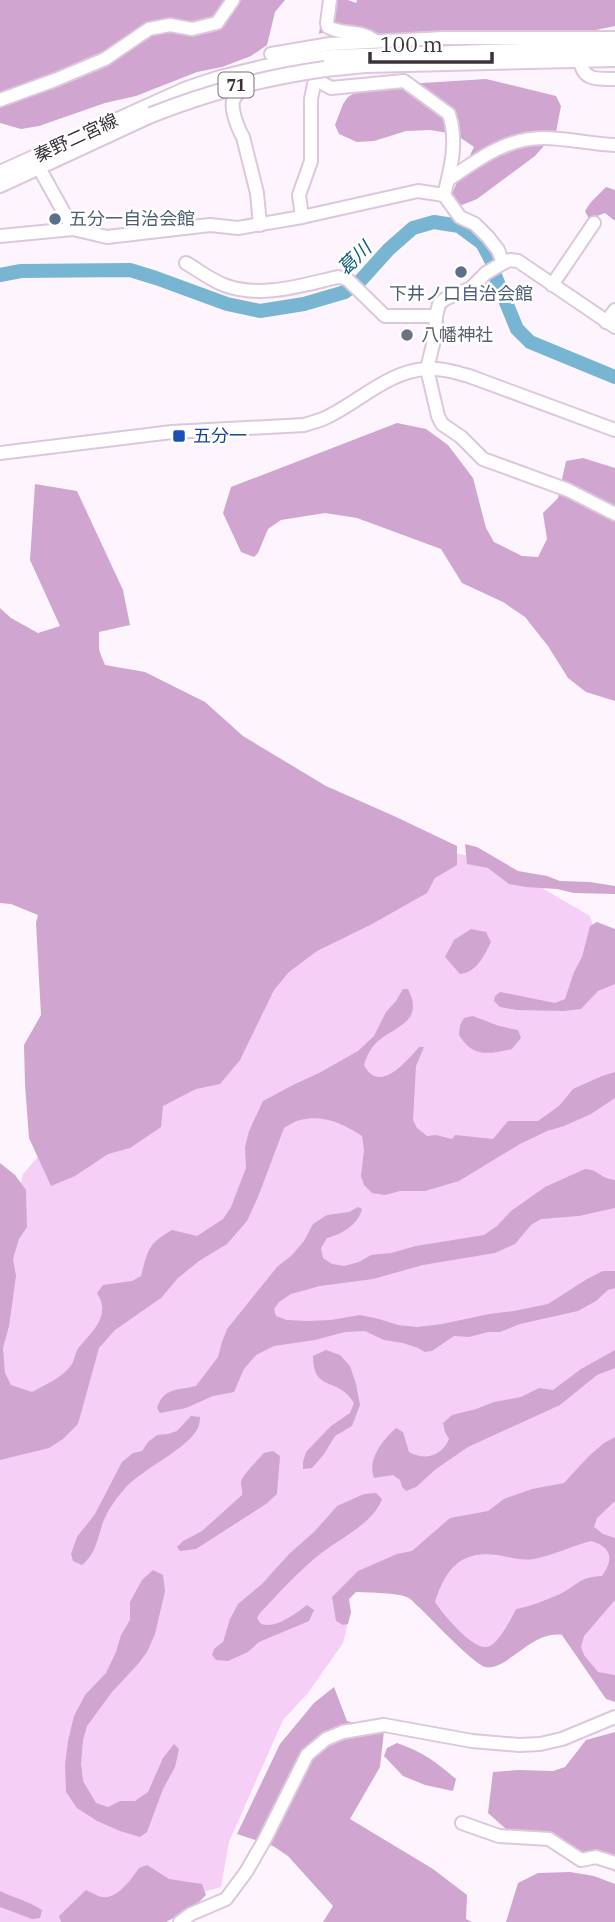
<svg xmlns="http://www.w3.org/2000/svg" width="615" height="1922" font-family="'IBM Plex Serif','Noto Sans JP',serif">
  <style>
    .green { fill: #f6cff6 }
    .forest { fill: #d0a5d0; fill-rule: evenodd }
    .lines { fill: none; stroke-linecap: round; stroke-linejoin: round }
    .river { stroke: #78b5d3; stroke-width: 14 }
    .minor-casing { stroke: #ddc7dc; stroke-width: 16 }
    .major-casing { stroke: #ddc7dc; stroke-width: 18 }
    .minor { stroke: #fff; stroke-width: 12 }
    .major { stroke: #fff; stroke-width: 14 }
    .major-bridge-casing { stroke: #ddc7dc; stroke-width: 18; stroke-linecap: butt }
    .major-bridge { stroke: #fff; stroke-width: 14 }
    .service-dot { fill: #5c6f8a; stroke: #fff; stroke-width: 2.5 }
    .worship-dot { fill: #6b7280; stroke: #fff; stroke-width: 2.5 }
    .transit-dot { fill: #1a4fb4; stroke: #fff; stroke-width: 2.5 }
    .labels { text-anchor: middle; stroke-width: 5; stroke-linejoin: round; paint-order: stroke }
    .shield { fill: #fff; stroke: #767076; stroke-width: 2 }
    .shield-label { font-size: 16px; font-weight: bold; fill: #3b323b }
    .street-label { font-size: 18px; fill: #3b323b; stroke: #fff }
    .service-label { font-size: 18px; fill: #4e5e75; stroke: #fff; text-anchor: start }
    .worship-label { font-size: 18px; fill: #5b616d; stroke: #fff; text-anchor: start }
    .transit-label { font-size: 18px; fill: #164399; stroke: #fff; text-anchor: start }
    .water-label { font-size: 19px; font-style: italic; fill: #0f5e7c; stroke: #fff }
  </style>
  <rect width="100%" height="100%" fill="#fdf4fd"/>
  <path class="green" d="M 454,853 L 482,858 L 542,888 L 590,916 L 598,943 L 615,951 L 615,1698 L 593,1679 L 566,1641 L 568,1627 L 483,1658 L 405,1592 L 354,1589 L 346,1599 L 347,1627 L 343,1643 L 308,1693 L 283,1720 L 229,1842 L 221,1887 L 192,1895 L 152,1922 L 0,1922 L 0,1283 L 23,1174 L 37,1158 L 397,861 Z"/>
  <g class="forest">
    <path d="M 0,0 L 285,0 L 275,12 L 267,45 L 251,56 L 222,67 L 197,72 L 136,96 L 105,103 L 39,126 L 21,129 L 0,123 Z"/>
    <path d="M 333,0 L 348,0 L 356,3 L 357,0 L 615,0 L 615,26 L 596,30 L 532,35 L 378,38 L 338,27 L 319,34 L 321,20 Z"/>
    <path d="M 486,79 L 556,96 L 561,106 L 556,132 L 535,156 L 477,199 L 462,205 L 453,202 L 452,193 L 474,147 L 455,134 L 430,130 L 406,131 L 374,141 L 357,142 L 339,134 L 335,125 L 343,104 L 348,97 L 361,89 L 391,85 Z"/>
    <path d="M 606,187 L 615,190 L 615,221 L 605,213 L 589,219 L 585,211 L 591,202 Z"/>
    <path d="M 397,423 L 426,429 L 448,445 L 473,478 L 486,528 L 494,542 L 522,556 L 538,557 L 547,539 L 543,513 L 558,498 L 566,461 L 583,458 L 615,468 L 615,701 L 586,692 L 568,678 L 548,646 L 525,617 L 503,602 L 462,583 L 441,549 L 357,518 L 325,513 L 281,520 L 268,529 L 258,553 L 254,557 L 241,552 L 223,513 L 231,487 Z"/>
    <path d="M 35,484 L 77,491 L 123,590 L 130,625 L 99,632 L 99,650 L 105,665 L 145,672 L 205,702 L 243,736 L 326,786 L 394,816 L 457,846 L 457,865 L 435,878 L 427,893 L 372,924 L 317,951 L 289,972 L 274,990 L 240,1060 L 220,1084 L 196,1089 L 163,1106 L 161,1127 L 130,1148 L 108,1154 L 75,1176 L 51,1186 L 29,1138 L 25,1084 L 24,1045 L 41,1015 L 36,923 L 38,915 L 11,904 L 0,903 L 0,608 L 11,618 L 38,633 L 60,626 L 30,560 Z"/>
    <path d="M 465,844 L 477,847 L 518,871 L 547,876 L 560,881 L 590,882 L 615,886 L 615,894 L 574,893 L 557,889 L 526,887 L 509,884 L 488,868 L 467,864 Z"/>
    <path d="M 597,922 L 615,929 L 615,984 L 598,991 L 581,1009 L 564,1011 L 517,1010 L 500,1007 L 494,1001 L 495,996 L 500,992 L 555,1003 L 565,999 L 574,972 L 582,957 L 590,926 Z"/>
    <path d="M 471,929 L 486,932 L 491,942 C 484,956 477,972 460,974 L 445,957 L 454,940 Z"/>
    <path d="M 403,989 L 408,989 C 424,1021 398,1025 378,1041 C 370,1048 367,1056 364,1065 C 379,1095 407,1061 419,1047 L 424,1047 L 416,1066 L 413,1120 L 417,1128 L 427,1136 L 436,1135 L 452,1139 L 455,1135 L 493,1139 L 508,1121 L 538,1121 L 559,1106 L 573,1089 L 602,1076 L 615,1072 L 615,1098 L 591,1114 L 564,1126 L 547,1131 L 520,1144 L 459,1181 L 425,1191 L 400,1191 L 385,1195 L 372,1193 L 364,1185 L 361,1176 L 364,1150 L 362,1136 C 344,1124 323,1114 300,1120 C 295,1121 289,1125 284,1128 L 258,1197 L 247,1221 L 227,1244 L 199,1261 L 178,1278 L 161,1298 L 115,1330 L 99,1348 L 78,1424 L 63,1439 L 49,1448 L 0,1460 L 0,1163 L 15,1175 L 26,1190 L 27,1227 L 19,1239 L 13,1259 L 16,1276 L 9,1326 L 3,1348 L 5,1373 L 11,1385 L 32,1392 C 45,1385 66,1376 73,1362 C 76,1356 75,1351 80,1346 C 94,1330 111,1315 97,1293 L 103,1285 L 132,1281 L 141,1276 C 148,1251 147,1244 172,1230 L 197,1236 L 223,1219 L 231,1207 L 246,1168 L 245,1147 L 249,1131 L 263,1101 L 295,1084 L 319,1073 L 358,1051 L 374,1036 L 386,1012 L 396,1001 Z"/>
    <path d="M 473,1016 L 499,1026 L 518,1030 L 521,1038 L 512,1049 C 488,1054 473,1058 459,1035 L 460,1025 L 464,1018 Z"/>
    <path d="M 585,1169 C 600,1170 599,1178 615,1180 L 615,1208 L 579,1216 L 541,1219 L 531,1225 L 515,1244 L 495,1253 L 423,1265 L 373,1279 L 320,1286 L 291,1294 L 279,1302 L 274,1309 L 276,1316 L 287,1320 L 308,1321 L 331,1320 L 360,1315 L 379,1319 L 398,1325 L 417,1327 L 442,1324 L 489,1314 L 514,1311 L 548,1304 L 587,1279 L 603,1271 L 615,1271 L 615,1288 L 608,1290 L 596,1301 L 578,1311 L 520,1324 L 500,1332 L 488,1332 L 469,1337 L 454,1336 L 432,1351 L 425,1352 L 418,1348 L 403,1343 L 384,1340 L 365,1331 L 345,1332 L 315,1340 L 274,1346 L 256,1355 L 244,1369 L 234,1392 L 213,1396 L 186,1408 L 160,1413 L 157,1408 C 164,1387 177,1391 196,1386 L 218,1357 L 222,1342 L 227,1329 L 277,1267 L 292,1255 L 304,1241 L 313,1224 L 327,1215 L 349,1212 L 358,1207 L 362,1209 C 358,1225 342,1234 327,1238 L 321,1248 L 323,1258 L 332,1264 L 344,1266 L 359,1262 L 371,1255 L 391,1253 L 416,1246 L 484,1235 L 497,1226 L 511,1211 L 545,1187 Z"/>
    <path d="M 326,1350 L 340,1355 L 350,1366 L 356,1384 L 360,1405 L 352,1426 L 335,1436 L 324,1454 L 312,1468 L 303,1469 L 303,1462 L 306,1452 L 331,1426 L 350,1413 L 354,1403 C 338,1376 313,1393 313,1356 Z"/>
    <path d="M 615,1350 L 615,1368 L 597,1375 L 560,1405 L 468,1447 L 436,1469 L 416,1487 L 406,1491 L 402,1487 L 400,1480 L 393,1475 L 374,1478 C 367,1459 383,1440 396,1428 L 403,1432 L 409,1452 C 425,1461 442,1456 449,1439 L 445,1432 L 443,1423 L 452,1415 L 476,1409 L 494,1402 L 521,1397 L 539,1388 L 553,1390 L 581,1369 Z"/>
    <path d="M 191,1416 L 200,1417 C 200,1420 199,1426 198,1428 C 187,1449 146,1467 127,1486 C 118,1496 108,1509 103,1522 C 98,1537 96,1554 82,1565 L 73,1561 L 71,1554 L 77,1537 L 95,1514 L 122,1462 L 133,1453 L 142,1451 L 148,1442 L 157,1435 L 168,1434 L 177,1431 Z"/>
    <path d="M 615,1437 L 615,1501 L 597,1518 L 594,1527 L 603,1534 L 615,1538 L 615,1600 L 584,1636 L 581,1647 L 584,1655 L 598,1672 L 615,1675 L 615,1702 L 606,1699 L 562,1635 C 532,1630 506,1672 485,1667 C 474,1664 432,1620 421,1609 C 417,1606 413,1601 409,1598 C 397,1592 370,1593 356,1592 L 349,1599 L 351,1612 L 348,1624 L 343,1625 L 336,1621 L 332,1597 L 358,1571 L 397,1554 L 412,1551 L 450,1518 L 488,1511 L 504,1499 L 532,1489 L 564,1483 L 589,1456 L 604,1443 ZM 591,1541 C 612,1547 614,1559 602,1576 C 579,1577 578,1585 560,1594 C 546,1600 532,1606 516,1609 C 511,1619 500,1641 490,1646 C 475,1654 443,1614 435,1602 C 445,1570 460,1550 497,1555 C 510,1557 520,1561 534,1559 C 554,1555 572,1546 591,1541 Z"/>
    <path d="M 273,1451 L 280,1456 L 277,1494 L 266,1504 L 196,1549 L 180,1551 L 177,1547 L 183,1541 L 202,1531 L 242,1495 C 243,1491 241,1487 241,1483 C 240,1477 259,1459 264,1453 Z"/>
    <path d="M 376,1493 L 382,1499 C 373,1525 334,1541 314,1559 C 294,1576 278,1594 260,1613 L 257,1618 L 261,1624 C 276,1629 295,1614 307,1605 L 314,1610 L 309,1621 L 259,1642 L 248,1652 L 228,1661 L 216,1660 L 212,1655 L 214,1649 L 223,1642 L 230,1619 L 238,1604 L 262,1584 L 289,1554 L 315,1531 L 337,1506 L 364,1494 Z"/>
    <path d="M 153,1570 L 163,1575 L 165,1591 L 155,1634 L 147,1652 L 138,1664 L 112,1692 L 87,1726 L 83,1740 L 81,1764 L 83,1781 L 96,1803 L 108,1807 L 120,1801 L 135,1801 L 148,1792 L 163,1758 L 174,1744 L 179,1749 L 175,1767 L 163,1789 L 147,1832 L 140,1837 L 120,1831 L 97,1821 L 77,1808 L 66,1792 L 65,1765 L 68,1741 L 74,1716 L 85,1695 L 106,1673 L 116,1652 L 121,1635 L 130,1620 L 130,1602 L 142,1580 Z"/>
    <path d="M 334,1687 L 347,1721 L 384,1731 L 380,1767 L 350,1819 L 433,1869 L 467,1895 L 466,1919 L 472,1922 L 323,1922 L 333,1906 L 288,1856 L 273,1846 L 237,1834 L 280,1744 L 314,1703 Z"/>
    <path d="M 615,1732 L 615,1872 L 584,1855 L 569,1849 L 554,1836 L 506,1829 L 488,1813 L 493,1772 L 519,1770 L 553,1771 L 565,1767 L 586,1740 Z"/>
    <path d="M 397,1743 C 423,1752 436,1762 456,1779 L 453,1791 L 425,1785 L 403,1776 L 384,1756 L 387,1748 Z"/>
    <path d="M 147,1865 L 169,1879 L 202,1884 L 206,1895 L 194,1907 L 166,1922 L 61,1922 L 59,1916 L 86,1890 C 91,1892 98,1897 103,1897 C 118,1899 132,1878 139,1868 Z"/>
    <path d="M 570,1872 L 594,1876 L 615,1884 L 615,1922 L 506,1922 L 518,1883 L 538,1873 Z"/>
    <path d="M 0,1891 C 14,1898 29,1901 42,1910 L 40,1918 L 32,1919 L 0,1907 Z"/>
  </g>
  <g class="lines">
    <path class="river" d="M 0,275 L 21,271 L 130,270 L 156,278 L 227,304 L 260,311 L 304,304 L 345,292 L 361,280 L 389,249 L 413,228 L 434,222 L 459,226 L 482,243 L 491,260 L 496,278 L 517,329 L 530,342 L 615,377"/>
    <defs>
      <g id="minor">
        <path d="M 330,0 L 327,23 L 328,27 C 342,35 361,30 374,40"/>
        <path d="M 271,54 L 330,44 L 444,38 L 615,38"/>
        <path d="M 580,60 C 583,81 597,79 615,79"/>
        <path d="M 315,79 L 331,88 L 404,81 L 449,114 C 458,141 451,168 444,195"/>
        <path d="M 231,85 L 240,87 L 241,90 C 238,93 234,97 233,101 C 231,110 238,129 243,137 L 257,193 L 260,225"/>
        <path d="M 0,100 L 55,80 L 105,59 L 149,29 L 170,25 L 192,29 L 217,23 L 233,0"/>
        <path d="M 43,175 L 73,229"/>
        <path d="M 448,180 C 477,160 506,138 543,138 C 567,138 591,144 615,145"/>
        <path d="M 302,217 L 299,195 L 311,161 L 311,99 L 315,79"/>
        <path d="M 0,236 L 73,229 L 107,237 L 210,225 L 238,228 L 302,217 L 418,191 L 444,195 L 460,217 L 475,224 L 488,237 L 498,250 L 503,263"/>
        <path d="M 186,263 C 198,270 211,280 224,285 C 261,299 302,285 338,277 L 347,279 L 385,316 L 436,316"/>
        <path d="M 552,285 L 594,223"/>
        <path d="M 606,322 L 615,310"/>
        <path d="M 615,327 L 518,261 L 510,260 L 503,263 L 486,273 L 471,288 L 445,299 L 439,304 L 436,316 L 435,336 L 427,369 L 438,416 L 442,424 L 461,437 L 483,459 L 568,490 L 615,514"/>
        <path d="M 0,453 L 172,432 L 304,425 C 311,423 318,421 325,418 C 358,403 388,371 426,369 C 441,368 455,372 469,376 L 615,430"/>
        <path d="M 462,1823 L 499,1836 L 549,1839 L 581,1860 L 596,1857 L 615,1863"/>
        <path d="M 180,1922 L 191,1914 L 226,1899 L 246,1872 L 264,1841 L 307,1755 L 326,1739 L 343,1732 L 384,1725 L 472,1741 L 519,1745 L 540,1744 L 562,1739 L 615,1717"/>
      </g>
      <g id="major">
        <path d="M 325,69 L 365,65 L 615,59"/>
        <path d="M 0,173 L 187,89 L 220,78 L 274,65 L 333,57 L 615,48"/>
        <path d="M 0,185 L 151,115"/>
      </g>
    </defs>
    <use href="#minor" class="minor-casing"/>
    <use href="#major" class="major-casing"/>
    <use href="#minor" class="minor"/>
    <use href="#major" class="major"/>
    <defs>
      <path id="major-bridge" d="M 151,115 C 210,92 262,78 325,69"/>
    </defs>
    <use href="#major-bridge" class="major-bridge-casing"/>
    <use href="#major-bridge" class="major-bridge"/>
  </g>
  <g class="service-dot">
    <circle cx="55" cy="219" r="7"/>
    <circle cx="461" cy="272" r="7"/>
  </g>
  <circle class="worship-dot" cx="407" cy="335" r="7"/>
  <rect class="transit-dot" x="172" y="429" width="14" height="14" rx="3.5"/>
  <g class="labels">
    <rect class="shield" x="218.5" y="72.5" width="35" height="25" rx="5"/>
    <g class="shield-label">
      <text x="236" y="91">71</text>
    </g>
    <g class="street-label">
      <text transform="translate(76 138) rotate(-25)" y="6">秦野二宮線</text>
    </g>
    <g class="service-label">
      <text x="69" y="225">五分一自治会館</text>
      <text x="461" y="300" text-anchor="middle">下井ノ口自治会館</text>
    </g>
    <g class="worship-label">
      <text x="421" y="341">八幡神社</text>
    </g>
    <g class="transit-label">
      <text x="193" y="442">五分一</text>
    </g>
    <g class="water-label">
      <text transform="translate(354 258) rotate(-44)" y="7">葛川</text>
    </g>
  </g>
  <path d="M370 52v10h122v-10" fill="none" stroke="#3b323b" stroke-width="3.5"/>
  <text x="380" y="52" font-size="21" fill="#3b323b" stroke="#ffffff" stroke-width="5" paint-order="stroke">100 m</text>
</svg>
